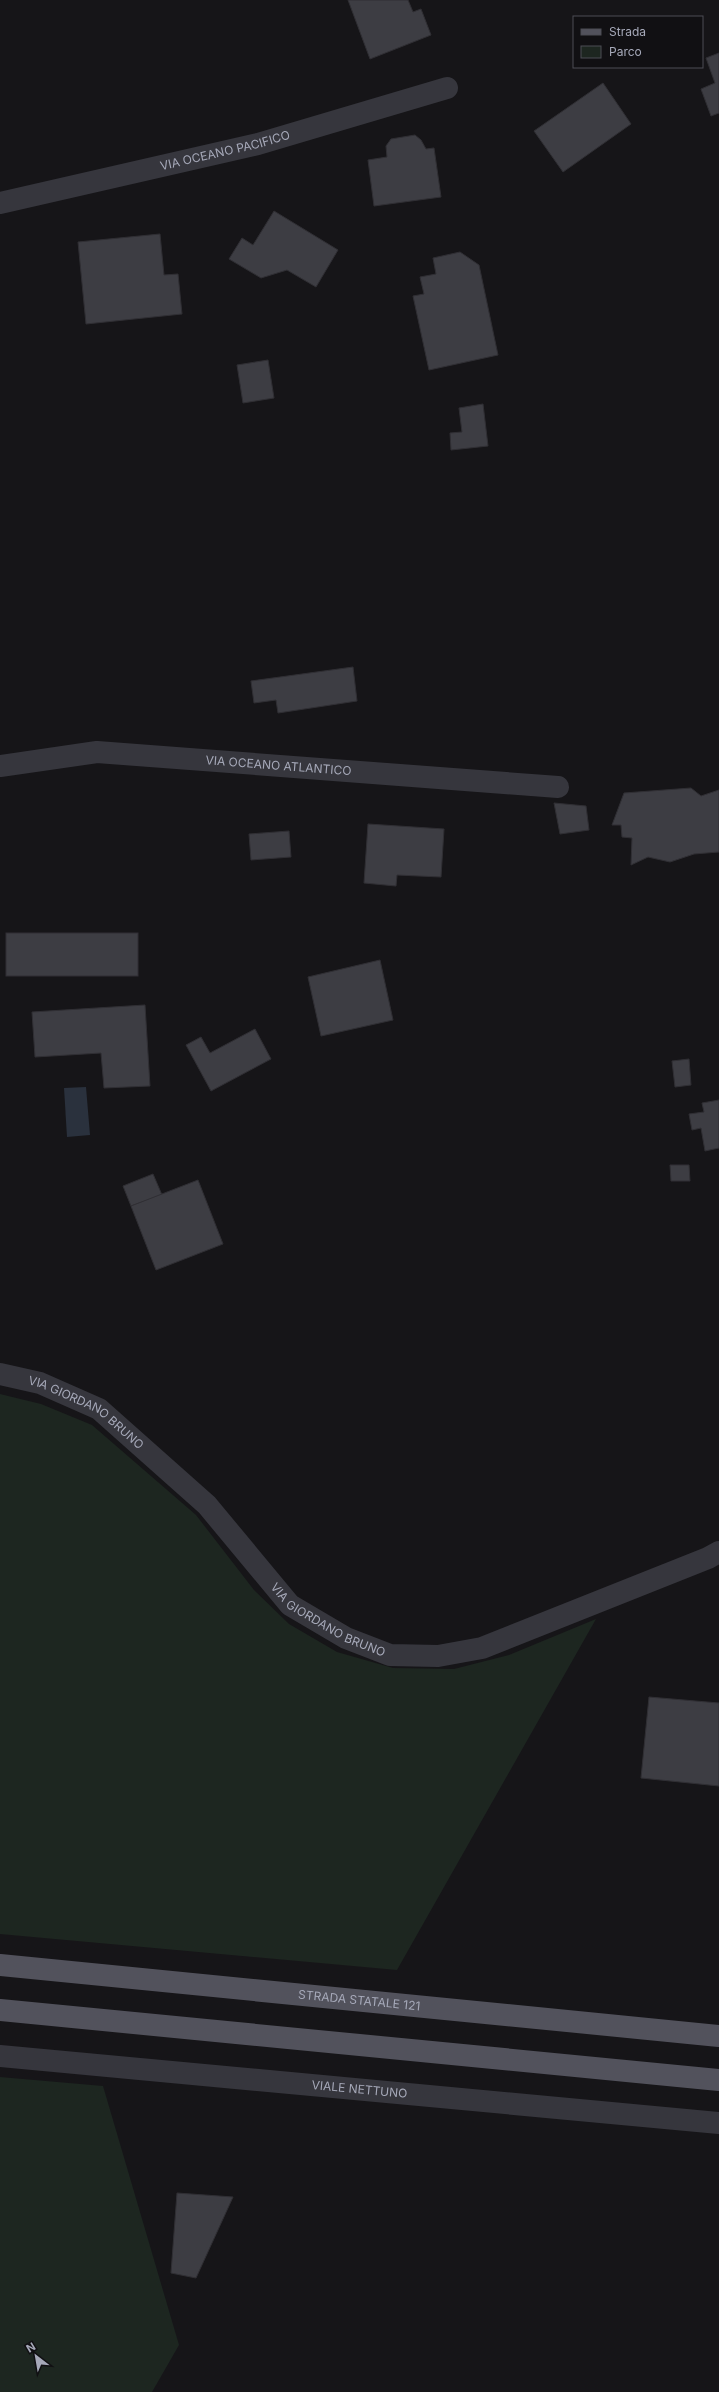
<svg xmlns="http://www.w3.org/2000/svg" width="719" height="2392" font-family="Inter,sans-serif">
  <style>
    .green { fill: #1d2620 }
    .water { fill: #2a313d }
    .building { fill: #3d3d43; stroke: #302f34 }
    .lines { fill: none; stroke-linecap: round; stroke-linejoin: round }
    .minor { stroke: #36363d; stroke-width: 22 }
    .major { stroke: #52525c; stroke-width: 22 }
    .labels { text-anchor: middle; stroke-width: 3.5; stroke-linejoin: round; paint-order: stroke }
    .street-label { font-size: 12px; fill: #a6a9b9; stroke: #111013 }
  </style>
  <rect width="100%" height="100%" fill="#161518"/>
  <g class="green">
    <path d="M 0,1394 L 41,1404 L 92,1425 L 196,1515 L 254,1590 L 289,1624 L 337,1652 L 393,1668 L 454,1669 L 509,1655 L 596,1619 L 397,1970 L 0,1934 Z"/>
    <path d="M 0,2077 L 103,2086 L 179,2345 L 152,2392 L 0,2392 Z"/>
  </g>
  <path class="water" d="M 86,1087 L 90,1135 L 67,1137 L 64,1088 Z"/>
  <g class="building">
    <path d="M 348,0 L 408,0 L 413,12 L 421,9 L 431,35 L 370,59 Z"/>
    <path d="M 719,53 L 719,113 L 711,116 L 701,89 L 715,83 L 706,58 Z"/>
    <path d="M 603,83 L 631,124 L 563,172 L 534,131 Z"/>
    <path d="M 415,135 L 421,140 L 426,149 L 434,148 L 441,197 L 374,206 L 368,160 L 387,157 L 386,146 L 391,139 Z"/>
    <path d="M 274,211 L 338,250 L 316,287 L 287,270 L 261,278 L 229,259 L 242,238 L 253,245 Z"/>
    <path d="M 160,234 L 164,275 L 178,274 L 182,314 L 86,324 L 78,242 Z"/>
    <path d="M 460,252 L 479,265 L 498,355 L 429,370 L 413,296 L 424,294 L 420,277 L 436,274 L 433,258 Z"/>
    <path d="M 268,360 L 274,398 L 243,403 L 237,365 Z"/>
    <path d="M 483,404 L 488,446 L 451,450 L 450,433 L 462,432 L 459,408 Z"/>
    <path d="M 353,667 L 357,701 L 278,713 L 276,700 L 254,703 L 251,681 Z"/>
    <path d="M 691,788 L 701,796 L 719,790 L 719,852 L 694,854 L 670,862 L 648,857 L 631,865 L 632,838 L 622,837 L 621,825 L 612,825 L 624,793 Z"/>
    <path d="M 554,803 L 586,806 L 589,830 L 560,834 Z"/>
    <path d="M 368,824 L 444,829 L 441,877 L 397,875 L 396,886 L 364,883 Z"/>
    <path d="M 289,831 L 291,857 L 251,860 L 249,834 Z"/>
    <rect x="6" y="933" width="132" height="43"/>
    <path d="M 380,960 L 393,1020 L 321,1036 L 308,977 Z"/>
    <path d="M 145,1005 L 150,1086 L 104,1088 L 101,1053 L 35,1057 L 32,1012 Z"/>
    <path d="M 255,1029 L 271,1059 L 211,1091 L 186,1045 L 201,1037 L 210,1053 Z"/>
    <path d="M 689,1059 L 691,1085 L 675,1087 L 672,1061 Z"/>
    <path d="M 719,1100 L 719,1148 L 705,1151 L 701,1128 L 692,1130 L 689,1114 L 704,1112 L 702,1103 Z"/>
    <path d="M 670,1165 L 689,1165 L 690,1181 L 671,1181 Z"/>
    <path d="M 153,1174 L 162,1195 L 131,1206 L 123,1186 Z"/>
    <path d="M 198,1180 L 223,1244 L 156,1270 L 131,1206 Z"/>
    <path d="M 649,1697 L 719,1703 L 719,1786 L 641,1778 Z"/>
    <path d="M 177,2193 L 233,2197 L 196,2278 L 171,2273 Z"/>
  </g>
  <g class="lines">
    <g class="minor">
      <path id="s1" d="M 0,203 L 258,144 L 447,88"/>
      <path id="s2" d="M 0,766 L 97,752 L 558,787"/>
      <path id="s3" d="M 0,1374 L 40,1383 L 99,1409 L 207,1505 L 290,1605 L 346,1638 L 390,1655 L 438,1656 L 482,1648 L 708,1558 L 719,1552"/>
      <path id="s4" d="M 0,2056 L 719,2123"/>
    </g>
    <g class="major">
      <path id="s5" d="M 0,1965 L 719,2036"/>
      <path d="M 0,2010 L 719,2080"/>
    </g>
  </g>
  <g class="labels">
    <g class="street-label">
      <text dy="4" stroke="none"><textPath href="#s1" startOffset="231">VIA OCEANO PACIFICO</textPath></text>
      <text dy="4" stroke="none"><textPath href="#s2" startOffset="280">VIA OCEANO ATLANTICO</textPath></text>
      <text dy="4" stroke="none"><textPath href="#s3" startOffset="96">VIA GIORDANO BRUNO</textPath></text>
      <text dy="4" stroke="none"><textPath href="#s3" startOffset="420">VIA GIORDANO BRUNO</textPath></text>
      <text dy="4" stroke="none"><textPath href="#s5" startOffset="361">STRADA STATALE 121</textPath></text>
      <text dy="4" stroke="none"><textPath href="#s4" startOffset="361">VIALE NETTUNO</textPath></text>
    </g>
  </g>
  <rect x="573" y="16" width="130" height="52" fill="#111013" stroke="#4d4d55"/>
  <rect x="581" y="29" width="20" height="6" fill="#52525c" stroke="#4d4d55"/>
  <text x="609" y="36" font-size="12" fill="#a6a9b9">Strada</text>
  <rect x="581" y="46" width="20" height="12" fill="#1d2620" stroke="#4d4d55"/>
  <text x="609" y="56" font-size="12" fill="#a6a9b9">Parco</text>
  <g transform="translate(36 2356) rotate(329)" stroke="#111013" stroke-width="3" paint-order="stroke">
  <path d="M0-3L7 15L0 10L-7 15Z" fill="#a6a9b9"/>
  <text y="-6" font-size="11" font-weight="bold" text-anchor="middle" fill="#a6a9b9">N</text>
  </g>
</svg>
